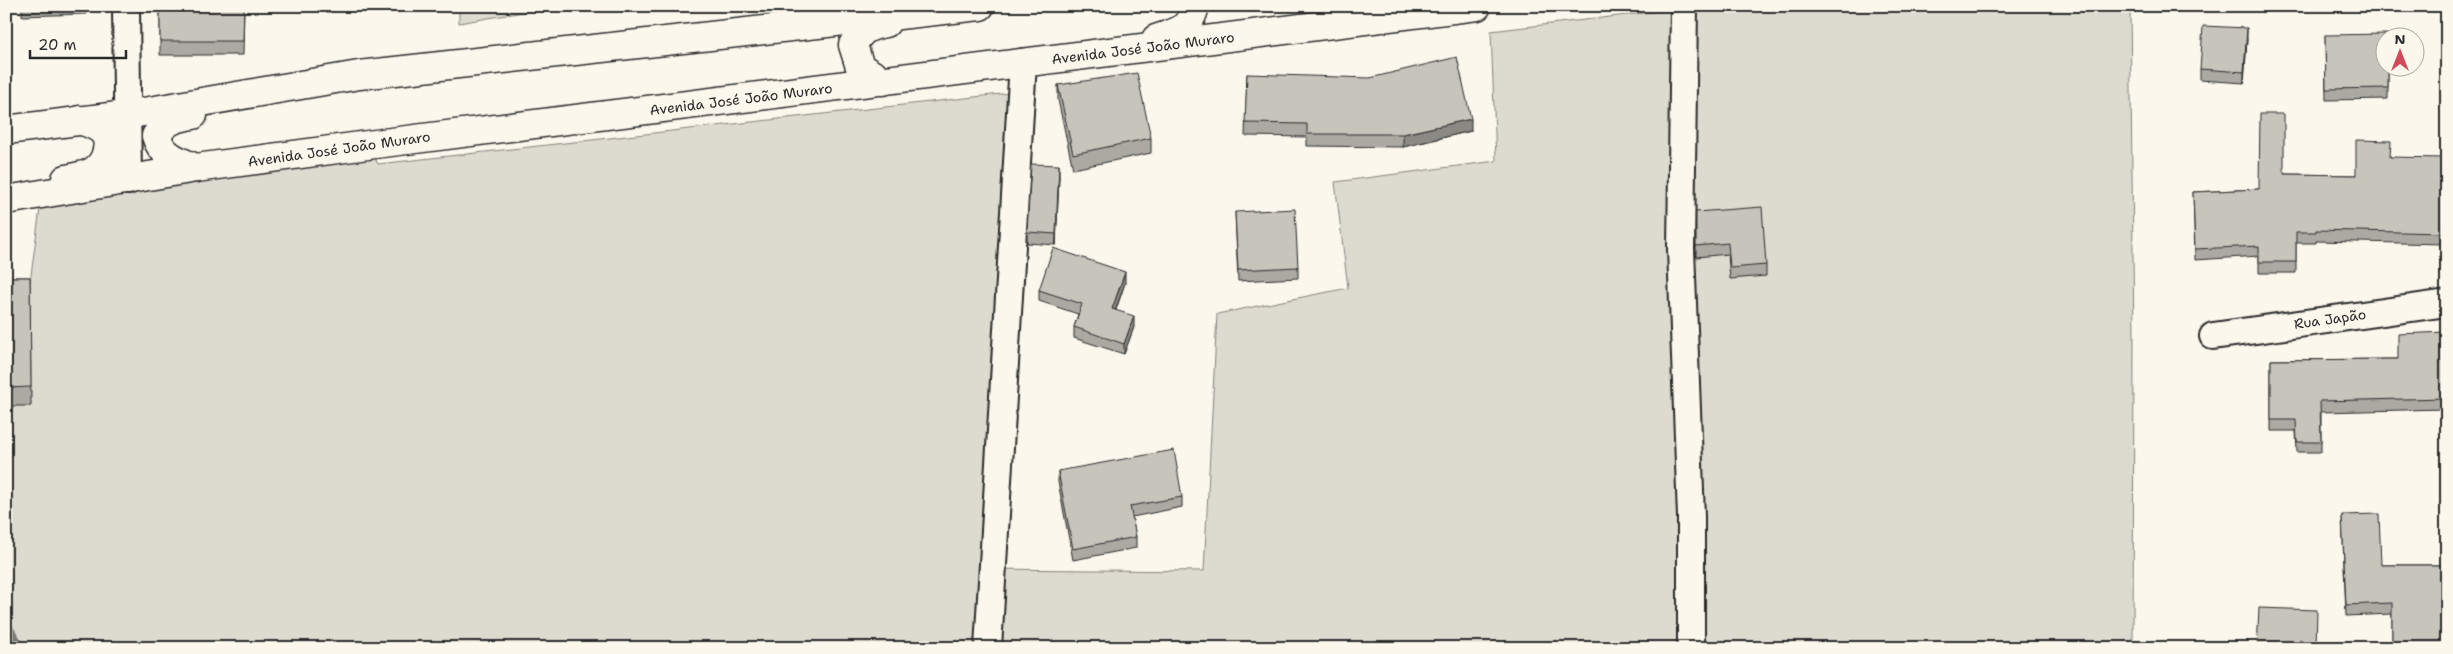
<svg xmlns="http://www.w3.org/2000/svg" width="2453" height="654" font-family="'Shantell Sans',sans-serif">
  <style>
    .green { fill: #dddad0; stroke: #84827e }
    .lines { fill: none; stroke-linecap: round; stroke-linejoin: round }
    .stream { stroke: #7b7a75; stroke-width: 10 }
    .minor-casing { stroke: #2b2b2b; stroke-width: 30 }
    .secondary-casing { stroke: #2b2b2b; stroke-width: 31 }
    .minor { stroke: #fbf7ec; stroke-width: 26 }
    .secondary { stroke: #fbf7ec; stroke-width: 28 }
    .wall { fill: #aba9a2; stroke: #2b2b2b }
    .shaded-wall { fill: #8b8984; stroke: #2b2b2b }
    .building { fill: #c7c4bc; stroke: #2b2b2b }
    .labels { text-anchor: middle; stroke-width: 4.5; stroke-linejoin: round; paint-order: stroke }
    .street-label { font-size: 14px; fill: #2b2b2b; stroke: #fbf7ec }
  </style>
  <rect width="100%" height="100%" fill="#fbf7ec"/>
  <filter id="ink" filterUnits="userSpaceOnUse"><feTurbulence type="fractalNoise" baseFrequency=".02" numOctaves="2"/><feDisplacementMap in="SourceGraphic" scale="10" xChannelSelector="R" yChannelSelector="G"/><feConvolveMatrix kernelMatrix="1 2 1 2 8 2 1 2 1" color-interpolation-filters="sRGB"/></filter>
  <g filter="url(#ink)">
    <g class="green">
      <path d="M 459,6 L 559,6 L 459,23 Z"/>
      <path d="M 1703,6 L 2130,6 L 2134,336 L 2133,648 L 6,648 L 6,343 L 28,297 L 41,201 L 372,152 L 378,164 L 1010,93 L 985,569 L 1204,571 L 1217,314 L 1348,288 L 1335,182 L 1496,161 L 1491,31 Z"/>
    </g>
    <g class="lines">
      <path class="stream" d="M 6,625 L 21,648"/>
      <defs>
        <g id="minor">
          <path d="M 126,6 L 128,181"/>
          <path d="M 1684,6 L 1681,249 L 1691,517 L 1691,648"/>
          <path d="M 2213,336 L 2447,303"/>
          <path d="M 988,648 L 1023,62"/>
        </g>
        <g id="secondary">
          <path d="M 1156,39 C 1179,31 1189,31 1195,6"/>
          <path d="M 883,81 L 860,67 L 853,45 C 861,29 869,26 886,23"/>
          <path d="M 193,115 C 175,118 166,120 156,136 C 162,156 178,161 196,168"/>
          <path d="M 6,130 L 126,115 L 359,75 L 980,6"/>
          <path d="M 66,179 C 74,177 85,176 92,172 C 99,168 102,164 105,157 C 114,133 99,126 79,120"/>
          <path d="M 6,200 L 196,168 L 375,144 L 1477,6"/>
        </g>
      </defs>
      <use href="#minor" class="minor-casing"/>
      <use href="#secondary" class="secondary-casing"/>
      <use href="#minor" class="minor"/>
      <use href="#secondary" class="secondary"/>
    </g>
    <g class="wall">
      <path d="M 22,6 L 86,6 L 86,14 L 22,16 Z"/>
      <path d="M 160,6 L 244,6 L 243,55 L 160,55 Z"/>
      <path d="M 2325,35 L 2388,68 L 2388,99 L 2326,100 Z"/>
      <path d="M 2247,39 L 2244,83 L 2200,80 L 2200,69 Z"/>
      <path d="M 1247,74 L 1471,131 L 1403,147 L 1307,146 L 1307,137 L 1245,136 Z"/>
      <path d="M 1058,85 L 1151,138 L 1151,153 L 1073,169 L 1058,100 Z"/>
      <path d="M 2390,157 L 2447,167 L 2447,235 L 2443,235 L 2443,244 L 2316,241 L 2316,243 L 2296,243 L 2296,273 L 2259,273 L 2259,256 L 2195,260 L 2193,192 L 2259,189 L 2284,174 L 2356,175 Z"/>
      <path d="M 1059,176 L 1056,245 L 1027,243 L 1027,232 Z"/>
      <path d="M 1235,212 L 1298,267 L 1298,278 L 1238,281 Z"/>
      <path d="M 1696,212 L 1766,265 L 1766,276 L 1730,279 L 1728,254 L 1696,257 Z"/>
      <path d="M 6,277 L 30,277 L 31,406 L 6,406 Z"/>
      <path d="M 1125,283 L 1116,310 L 1134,327 L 1124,354 L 1074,338 L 1074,327 L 1078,314 L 1039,301 L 1039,290 Z"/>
      <path d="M 2447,332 L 2447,386 L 2445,386 L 2446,409 L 2321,412 L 2321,452 L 2297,452 L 2296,431 L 2271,431 L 2271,360 L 2398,359 Z"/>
      <path d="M 1058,471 L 1182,497 L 1182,507 L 1132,517 L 1136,537 L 1136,548 L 1073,560 L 1058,482 Z"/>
      <path d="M 2342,515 L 2381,565 L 2446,565 L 2446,648 L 2392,648 L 2392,614 L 2346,616 Z"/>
    </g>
    <g class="shaded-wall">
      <path d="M 2247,28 L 2247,39 L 2244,83 L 2244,72 Z"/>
      <path d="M 1471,119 L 1471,131 L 1403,147 L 1403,134 Z"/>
      <path d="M 1059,165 L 1059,176 L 1056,245 L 1056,234 Z"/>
      <path d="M 1125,272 L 1125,283 L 1112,320 L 1112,309 Z"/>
      <path d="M 1134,316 L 1134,327 L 1124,354 L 1124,344 Z"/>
    </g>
    <g class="building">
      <path d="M 160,6 L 244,6 L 243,41 L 160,41 Z"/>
      <path d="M 2203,26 L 2247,28 L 2244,72 L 2200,69 Z"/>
      <path d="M 2387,34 L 2387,38 L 2386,38 L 2386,68 L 2388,68 L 2388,88 L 2326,89 L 2325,35 Z"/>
      <path d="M 1457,57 L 1471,119 L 1403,134 L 1307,134 L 1307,124 L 1245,123 L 1247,74 L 1370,78 Z"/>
      <path d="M 1137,73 L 1151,138 L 1073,154 L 1058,85 Z"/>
      <path d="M 2260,114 L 2284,114 L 2284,174 L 2356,175 L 2356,140 L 2391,141 L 2390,157 L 2444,158 L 2444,167 L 2447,167 L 2447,224 L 2443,224 L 2443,233 L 2316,230 L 2316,232 L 2296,232 L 2296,262 L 2259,262 L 2259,246 L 2195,249 L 2193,192 L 2259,189 Z"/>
      <path d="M 1031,164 L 1059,165 L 1056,234 L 1027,232 Z"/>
      <path d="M 1762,207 L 1766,265 L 1730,268 L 1728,243 L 1696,246 L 1696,212 Z"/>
      <path d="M 1295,209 L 1298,267 L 1238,270 L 1235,212 Z"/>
      <path d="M 1053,248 L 1125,272 L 1112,309 L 1134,316 L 1124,344 L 1074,327 L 1082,304 L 1039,290 Z"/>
      <path d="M 6,277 L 30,277 L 31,387 L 6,388 Z"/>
      <path d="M 2447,332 L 2447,375 L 2445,375 L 2446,398 L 2320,401 L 2321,442 L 2297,442 L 2296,420 L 2271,420 L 2271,360 L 2398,359 L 2398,334 Z"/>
      <path d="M 1174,450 L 1182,497 L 1130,506 L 1136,537 L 1073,549 L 1058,471 Z"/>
      <path d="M 2379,514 L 2381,565 L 2446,565 L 2446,645 L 2392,645 L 2392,603 L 2346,605 L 2342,515 Z"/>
      <path d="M 2259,608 L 2317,610 L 2316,648 L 2257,648 Z"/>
    </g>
  </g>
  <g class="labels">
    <g class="street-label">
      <text transform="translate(1143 48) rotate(-7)" y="5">Avenida José João Muraro</text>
      <text transform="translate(741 99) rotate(-7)" y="5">Avenida José João Muraro</text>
      <text transform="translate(339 149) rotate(-8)" y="5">Avenida José João Muraro</text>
      <text transform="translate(2330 319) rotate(-8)" y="5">Rua Japão</text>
    </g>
  </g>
  <rect width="2453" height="654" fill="none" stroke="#fbf7ec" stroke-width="25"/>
  <rect x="12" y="12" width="2428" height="629" fill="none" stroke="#2b2b2b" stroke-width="2" filter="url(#ink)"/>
  <g transform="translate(2400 52)"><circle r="24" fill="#fbf7ec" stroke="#a8a59f"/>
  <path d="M0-4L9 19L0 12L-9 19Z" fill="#d1495b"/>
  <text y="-8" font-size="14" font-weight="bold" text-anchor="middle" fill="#2b2b2b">N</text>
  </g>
  <path d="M30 50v8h96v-8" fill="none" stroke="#2b2b2b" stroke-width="2.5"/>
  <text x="38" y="50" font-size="15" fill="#2b2b2b" stroke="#fbf7ec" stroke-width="4" paint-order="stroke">20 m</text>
</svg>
